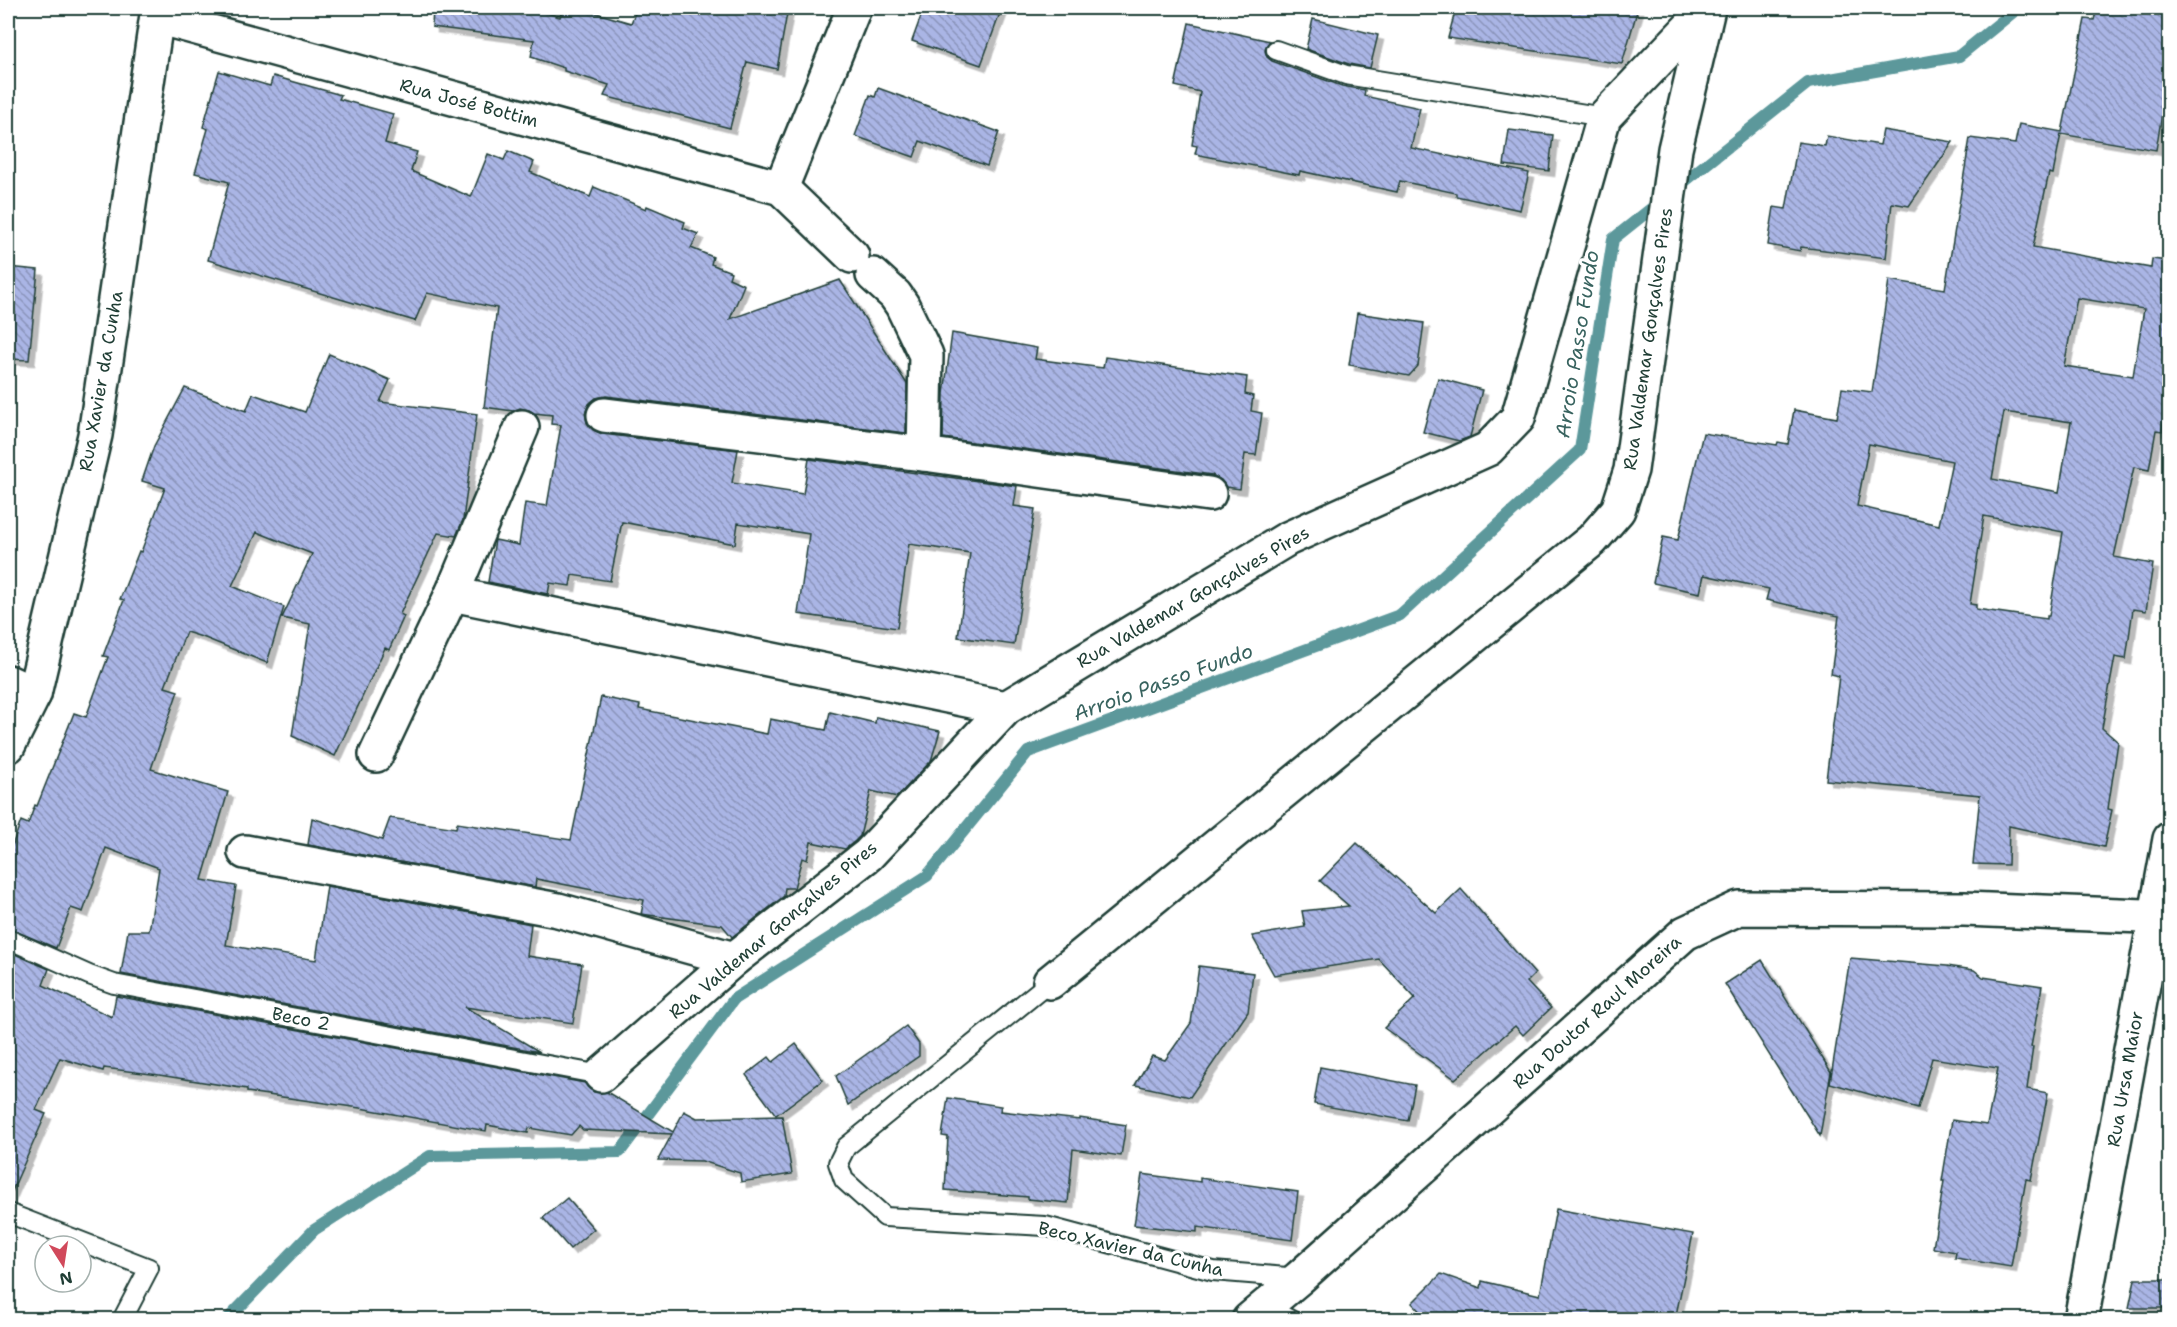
<svg xmlns="http://www.w3.org/2000/svg" width="2177" height="1327" font-family="'Shantell Sans',sans-serif">
  <style>
    .lines { fill: none; stroke-linecap: round; stroke-linejoin: round }
    .stream { stroke: #5c989b; stroke-width: 12 }
    .building { fill: url(#building-back-hatch); stroke: #1f3d34; stroke-width: 1.5; fill-rule: evenodd; filter: url(#shadow) }
    .lane-casing { stroke: #1f3d34; stroke-width: 22 }
    .street-casing { stroke: #1f3d34; stroke-width: 38 }
    .lane { stroke: #fff; stroke-width: 18 }
    .street { stroke: #fff; stroke-width: 33 }
    .labels { text-anchor: middle; stroke-width: 6; stroke-linejoin: round; paint-order: stroke }
    .street-label { font-size: 18px; fill: #1f3d34; stroke: #fff }
    .water-label { font-size: 20px; font-style: italic; fill: #38635f; stroke: #fff }
  </style>
  <defs>
    <pattern id="building-back-hatch" width="6" height="6" patternUnits="userSpaceOnUse" patternTransform="scale(1.5)"><rect width="6" height="6" fill="#aab5e5"/><path d="M-1 5l2 2M0 0l6 6M5-1l2 2" fill="none" stroke="#8a94ba"/></pattern>
    <filter id="shadow"><feDropShadow dx="5.5" dy="5.5" stdDeviation="0" flood-color="#0004"/></filter>
  </defs>
  <rect width="100%" height="100%" fill="#fff"/>
  <filter id="ink" filterUnits="userSpaceOnUse"><feTurbulence type="fractalNoise" baseFrequency=".0167" numOctaves="2"/><feDisplacementMap in="SourceGraphic" scale="12" xChannelSelector="R" yChannelSelector="G"/><feConvolveMatrix kernelMatrix="1 2 1 2 8 2 1 2 1" color-interpolation-filters="sRGB"/></filter>
  <g filter="url(#ink)">
    <g class="lines">
      <g class="stream">
        <path d="M 1675,189 L 1808,83 L 1959,56 L 2018,8"/>
        <path d="M 227,1320 L 314,1230 L 430,1156 L 620,1152 L 734,999 L 927,876 L 1028,752 L 1400,615 L 1580,450 L 1613,239 L 1662,200"/>
      </g>
    </g>
    <g class="building">
      <path d="M 433,8 L 531,8 L 560,17 L 563,8 L 579,8 L 631,23 L 637,8 L 788,8 L 777,69 L 747,62 L 730,128 L 604,96 L 609,85 L 564,71 L 564,68 L 531,57 L 534,40 L 432,27 Z"/>
      <path d="M 924,8 L 1002,8 L 981,65 L 912,41 Z"/>
      <path d="M 1456,8 L 1638,8 L 1622,64 L 1448,38 Z"/>
      <path d="M 2097,8 L 2169,8 L 2169,33 L 2162,89 L 2166,90 L 2156,150 L 2061,134 L 2053,174 L 2049,173 L 2033,247 L 2151,268 L 2152,259 L 2169,261 L 2169,380 L 2162,431 L 2156,430 L 2149,470 L 2134,467 L 2114,557 L 2153,564 L 2146,611 L 2133,609 L 2126,659 L 2115,657 L 2102,728 L 2118,742 L 2108,809 L 2112,810 L 2104,847 L 2009,826 L 2008,865 L 1973,864 L 1980,795 L 1826,780 L 1839,676 L 1831,674 L 1839,616 L 1766,600 L 1769,589 L 1704,575 L 1700,593 L 1653,583 L 1663,537 L 1678,540 L 1703,433 L 1777,445 L 1778,442 L 1788,444 L 1794,410 L 1837,418 L 1842,388 L 1872,392 L 1889,280 L 1945,289 L 1970,138 L 2015,144 L 2019,124 L 2062,132 L 2085,19 L 2094,20 ZM 2077,298 L 2144,309 L 2133,376 L 2064,366 ZM 2004,412 L 2071,422 L 2059,492 L 1992,479 ZM 1869,444 L 1952,461 L 1939,525 L 1857,506 ZM 1984,516 L 2063,532 L 2049,616 L 2047,616 L 2047,619 L 1976,609 L 1976,605 L 1970,604 Z"/>
      <path d="M 1313,19 L 1378,35 L 1370,68 L 1349,64 L 1306,49 Z"/>
      <path d="M 1189,23 L 1270,41 L 1266,46 L 1265,51 L 1267,57 L 1272,61 L 1342,86 L 1365,90 L 1364,96 L 1420,108 L 1411,148 L 1529,173 L 1520,210 L 1456,196 L 1456,193 L 1400,181 L 1397,192 L 1300,171 L 1299,175 L 1195,154 L 1197,146 L 1192,145 L 1200,92 L 1175,86 Z"/>
      <path d="M 219,71 L 270,86 L 273,76 L 341,95 L 339,99 L 393,114 L 385,143 L 417,152 L 411,171 L 471,197 L 488,154 L 504,160 L 508,151 L 534,162 L 530,172 L 590,197 L 594,187 L 646,209 L 647,206 L 685,222 L 683,228 L 698,234 L 691,248 L 713,257 L 711,264 L 731,272 L 729,278 L 744,285 L 730,319 L 840,280 L 907,384 L 906,433 L 606,396 L 596,398 L 589,404 L 585,413 L 587,423 L 593,430 L 602,434 L 738,450 L 732,483 L 803,494 L 809,459 L 1017,486 L 1014,506 L 1035,509 L 1014,645 L 958,637 L 970,553 L 909,544 L 897,628 L 798,614 L 809,534 L 738,523 L 735,544 L 622,522 L 610,581 L 572,575 L 570,586 L 550,583 L 548,594 L 488,582 L 495,540 L 519,545 L 525,503 L 547,506 L 561,425 L 551,424 L 552,415 L 534,413 L 529,410 L 520,408 L 513,411 L 484,407 L 497,308 L 427,293 L 415,321 L 208,260 L 229,182 L 195,173 L 208,129 L 203,127 Z"/>
      <path d="M 878,88 L 999,132 L 987,166 L 920,141 L 914,157 L 855,136 L 870,95 L 875,97 Z"/>
      <path d="M 1509,130 L 1553,135 L 1549,171 L 1504,165 Z"/>
      <path d="M 1883,130 L 1953,142 L 1909,206 L 1892,203 L 1886,258 L 1801,247 L 1800,251 L 1768,245 L 1774,207 L 1786,209 L 1798,142 L 1825,146 L 1827,136 L 1880,145 Z"/>
      <path d="M 8,267 L 38,270 L 29,360 L 8,359 Z"/>
      <path d="M 1357,313 L 1424,323 L 1418,366 L 1409,376 L 1349,365 Z"/>
      <path d="M 952,333 L 1037,348 L 1035,359 L 1103,368 L 1105,357 L 1247,377 L 1245,394 L 1253,396 L 1251,411 L 1262,413 L 1256,455 L 1245,454 L 1240,489 L 1226,487 L 1221,480 L 1212,475 L 943,438 L 944,394 Z"/>
      <path d="M 329,354 L 390,380 L 380,402 L 477,414 L 463,520 L 456,536 L 438,533 L 400,614 L 404,616 L 389,650 L 385,648 L 335,756 L 292,736 L 310,624 L 282,618 L 312,554 L 257,532 L 232,586 L 284,607 L 267,663 L 205,638 L 186,632 L 165,687 L 178,691 L 151,769 L 228,792 L 202,880 L 236,886 L 226,945 L 316,960 L 327,886 L 531,924 L 527,956 L 582,964 L 573,1023 L 465,1007 L 540,1052 L 121,974 L 128,931 L 149,931 L 159,868 L 106,848 L 83,912 L 71,908 L 56,948 L 8,928 L 8,857 L 21,821 L 28,824 L 35,805 L 37,806 L 74,713 L 86,717 L 108,657 L 103,656 L 124,600 L 120,599 L 139,551 L 141,552 L 165,488 L 142,481 L 154,446 L 185,388 L 246,411 L 253,394 L 305,412 Z"/>
      <path d="M 1438,378 L 1482,390 L 1470,437 L 1459,441 L 1423,432 Z"/>
      <path d="M 601,697 L 640,705 L 639,709 L 767,734 L 770,719 L 826,730 L 830,712 L 875,723 L 876,717 L 940,731 L 931,761 L 897,797 L 871,791 L 860,836 L 855,841 L 845,849 L 811,842 L 807,860 L 802,858 L 794,888 L 785,888 L 784,896 L 732,937 L 722,925 L 641,914 L 644,900 L 536,879 L 535,887 L 308,845 L 312,818 L 382,840 L 390,818 L 456,828 L 457,823 L 571,840 Z"/>
      <path d="M 1357,843 L 1436,913 L 1461,889 L 1535,974 L 1527,982 L 1551,1008 L 1523,1035 L 1515,1026 L 1455,1079 L 1384,1028 L 1415,998 L 1379,959 L 1274,975 L 1252,936 L 1305,927 L 1302,911 L 1349,906 L 1320,881 Z"/>
      <path d="M 8,951 L 49,969 L 43,985 L 112,1017 L 116,996 L 585,1083 L 594,1092 L 607,1092 L 673,1132 L 684,1111 L 697,1118 L 782,1116 L 792,1174 L 741,1182 L 740,1173 L 702,1161 L 658,1160 L 672,1134 L 583,1130 L 579,1126 L 571,1135 L 529,1128 L 528,1133 L 487,1125 L 486,1131 L 360,1108 L 247,1092 L 247,1089 L 159,1075 L 104,1068 L 103,1071 L 60,1058 L 36,1110 L 46,1114 L 8,1200 Z"/>
      <path d="M 1850,958 L 1947,966 L 1974,970 L 1983,977 L 2042,986 L 2031,1047 L 2033,1047 L 2027,1089 L 2048,1093 L 2031,1180 L 2026,1179 L 2011,1267 L 1955,1258 L 1956,1252 L 1933,1248 L 1944,1181 L 1942,1181 L 1952,1120 L 1987,1125 L 1998,1068 L 1932,1058 L 1918,1108 L 1830,1083 Z"/>
      <path d="M 1762,960 L 1831,1072 L 1820,1136 L 1725,984 Z"/>
      <path d="M 1199,966 L 1253,973 L 1248,1012 L 1190,1097 L 1135,1085 L 1152,1056 L 1165,1060 L 1191,1023 Z"/>
      <path d="M 906,1026 L 919,1044 L 919,1056 L 848,1105 L 836,1076 Z"/>
      <path d="M 796,1044 L 823,1080 L 776,1115 L 746,1075 L 769,1057 L 773,1062 Z"/>
      <path d="M 1320,1067 L 1415,1085 L 1408,1121 L 1314,1104 Z"/>
      <path d="M 948,1098 L 1001,1106 L 1000,1111 L 1080,1120 L 1080,1118 L 1126,1125 L 1121,1156 L 1073,1149 L 1068,1203 L 1028,1199 L 1028,1197 L 945,1190 L 948,1137 L 942,1136 Z"/>
      <path d="M 1142,1174 L 1200,1182 L 1200,1178 L 1298,1192 L 1292,1240 L 1197,1227 L 1197,1232 L 1134,1225 Z"/>
      <path d="M 567,1198 L 594,1229 L 570,1249 L 543,1218 Z"/>
      <path d="M 1556,1209 L 1693,1234 L 1675,1320 L 1428,1320 L 1412,1303 L 1441,1274 L 1481,1288 L 1482,1281 L 1540,1295 Z"/>
      <path d="M 2135,1279 L 2169,1279 L 2169,1308 L 2129,1308 Z"/>
    </g>
    <g class="lines">
      <defs>
        <g id="lane">
          <path d="M 1276,50 L 1346,75 L 1604,117"/>
          <path d="M 8,939 L 89,975 L 114,984 L 601,1075"/>
          <path d="M 1050,982 L 846,1147 L 838,1163 L 844,1180 L 885,1217 L 1045,1226 L 1213,1271 L 1299,1278"/>
          <path d="M 8,1213 L 149,1268 L 122,1320"/>
          <path d="M 1264,1306 L 1291,1320"/>
        </g>
        <g id="street">
          <path d="M 157,17 L 781,188 L 852,256"/>
          <path d="M 781,188 L 854,8"/>
          <path d="M 873,275 L 895,295 L 902,305 L 926,355 L 924,454 L 1209,494"/>
          <path d="M 604,415 L 924,454"/>
          <path d="M 452,594 L 1006,708"/>
          <path d="M 8,682 L 34,694"/>
          <path d="M 8,746 L 34,694 L 95,435 L 158,8"/>
          <path d="M 376,755 L 452,594 L 522,427"/>
          <path d="M 245,852 L 558,910 L 734,959"/>
          <path d="M 1050,982 L 1592,540 L 1618,510 L 1631,470 L 1675,149 L 1708,9"/>
          <path d="M 601,1075 L 734,959 L 868,855 L 1006,708 L 1287,539 L 1488,449 L 1518,418 L 1604,117 L 1708,8"/>
          <path d="M 1249,1320 L 1299,1278 L 1685,933 L 1739,908 L 1964,909 L 2170,917"/>
          <path d="M 2081,1320 L 2170,839"/>
        </g>
      </defs>
      <use href="#lane" class="lane-casing"/>
      <use href="#street" class="street-casing"/>
      <use href="#lane" class="lane"/>
      <use href="#street" class="street"/>
    </g>
  </g>
  <g class="labels">
    <g class="street-label">
      <text transform="translate(469 103) rotate(15)" y="6">Rua José Bottim</text>
      <text transform="translate(1648 339) rotate(-82)" y="6">Rua Valdemar Gonçalves Pires</text>
      <text transform="translate(101 381) rotate(-80)" y="6">Rua Xavier da Cunha</text>
      <text transform="translate(1193 597) rotate(-30)" y="6">Rua Valdemar Gonçalves Pires</text>
      <text transform="translate(773 930) rotate(-40)" y="6">Rua Valdemar Gonçalves Pires</text>
      <text transform="translate(1597 1012) rotate(-42)" y="6">Rua Doutor Raul Moreira</text>
      <text transform="translate(301 1019) rotate(11)" y="6">Beco 2</text>
      <text transform="translate(2125 1079) rotate(-80)" y="6">Rua Ursa Maior</text>
      <text transform="translate(1131 1249) rotate(13)" y="6">Beco Xavier da Cunha</text>
    </g>
    <g class="water-label">
      <text transform="translate(1577 344) rotate(-81)" y="7">Arroio Passo Fundo</text>
      <text transform="translate(1163 682) rotate(-20)" y="7">Arroio Passo Fundo</text>
    </g>
  </g>
  <rect width="2177" height="1327" fill="none" stroke="#fff" stroke-width="30"/>
  <rect x="15" y="15" width="2147" height="1297" fill="none" stroke="#1f3d34" stroke-width="2" filter="url(#ink)"/>
  <g transform="translate(63 1264) rotate(168)"><circle r="28" fill="#ffffff" stroke="#a5b1ae" stroke-width="1.5"/>
  <path d="M0-4.5L10 22L0 15L-10 22Z" fill="#d1495b"/>
  <text y="-9" font-size="16" font-weight="bold" text-anchor="middle" fill="#1f3d34">N</text>
  </g>
</svg>
